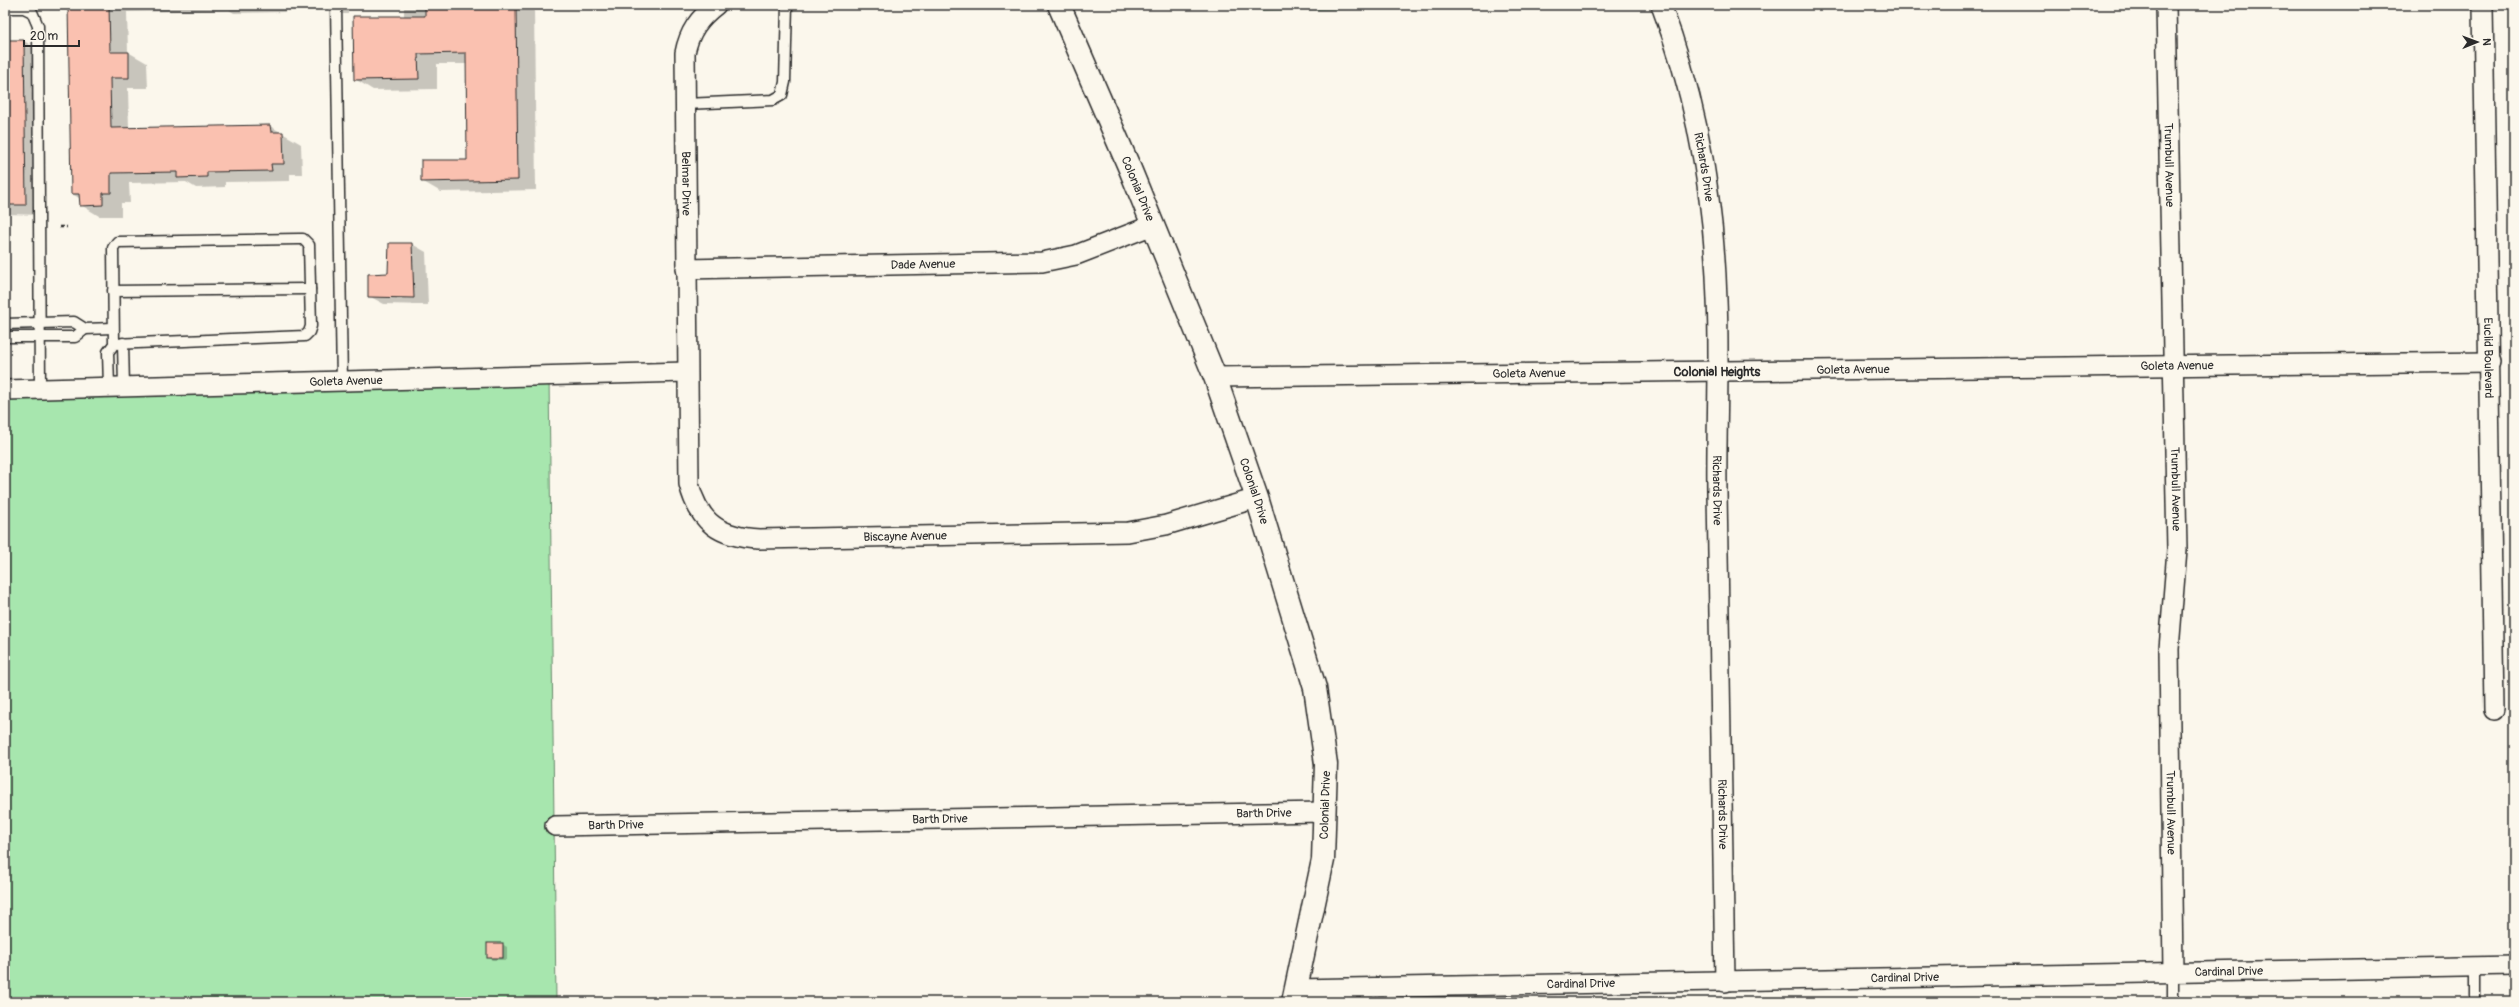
<svg xmlns="http://www.w3.org/2000/svg" width="2519" height="1007" font-family="Pangolin,sans-serif">
  <style>
    .green { fill: #a7e6ae; stroke: #69886c }
    .shadow { fill: #0003 }
    .building { fill: #fac1b0; stroke: #2b2b2b }
    .lines { fill: none; stroke-linecap: round; stroke-linejoin: round }
    .service-casing { stroke: #2b2b2b; stroke-width: 13 }
    .minor-casing { stroke: #2b2b2b; stroke-width: 22 }
    .tertiary-casing { stroke: #2b2b2b; stroke-width: 25 }
    .path { stroke: #2b2b2b; stroke-width: 2.5; stroke-dasharray: 4 3; stroke-linecap: butt }
    .service { stroke: #fbf7ec; stroke-width: 10 }
    .minor { stroke: #fbf7ec; stroke-width: 19 }
    .tertiary { stroke: #fbf7ec; stroke-width: 22 }
    .labels { text-anchor: middle; stroke-width: 4; stroke-linejoin: round; paint-order: stroke }
    .street-label { font-size: 12px; fill: #2b2b2b; stroke: #fbf7ec }
    .neighbourhood-label { font-size: 13px; font-weight: bold; fill: #2b2b2b; stroke: #fbf7ec }
  </style>
  <rect width="100%" height="100%" fill="#fbf7ec"/>
  <filter id="ink" filterUnits="userSpaceOnUse"><feTurbulence type="fractalNoise" baseFrequency=".025" numOctaves="2"/><feDisplacementMap in="SourceGraphic" scale="8" xChannelSelector="R" yChannelSelector="G"/><feConvolveMatrix kernelMatrix="1 2 1 2 8 2 1 2 1" color-interpolation-filters="sRGB"/></filter>
  <g filter="url(#ink)">
    <g class="green">
      <path d="M 1260,5 L 1391,5 L 1390,8 L 1262,10 Z"/>
      <path d="M 549,376 L 556,1002 L 5,1002 L 5,390 Z"/>
    </g>
    <g class="shadow">
      <path d="M 69,5 L 286,5 L 285,12 L 234,13 L 229,10 L 127,12 L 128,52 L 147,63 L 148,88 L 128,88 L 129,129 L 270,126 L 301,144 L 302,174 L 290,174 L 290,181 L 225,182 L 225,187 L 196,188 L 186,182 L 129,183 L 130,203 L 121,203 L 121,216 L 99,216 L 81,205 L 81,199 L 72,194 Z"/>
      <path d="M 319,5 L 348,5 L 348,14 L 335,14 Z"/>
      <path d="M 404,5 L 534,5 L 536,190 L 441,192 L 422,181 L 468,161 L 467,64 L 437,64 L 437,89 L 373,90 L 355,79 L 404,17 Z"/>
      <path d="M 5,41 L 24,41 L 42,52 L 44,215 L 5,214 Z"/>
      <path d="M 412,244 L 426,252 L 428,305 L 384,304 L 369,296 Z"/>
      <path d="M 502,944 L 507,947 L 507,960 L 492,960 L 488,957 Z"/>
    </g>
    <g class="building">
      <path d="M 68,5 L 109,5 L 110,52 L 129,52 L 129,78 L 110,78 L 111,128 L 270,125 L 271,132 L 283,132 L 284,164 L 271,164 L 272,171 L 207,172 L 207,177 L 177,178 L 177,172 L 111,173 L 111,193 L 103,193 L 103,205 L 80,206 L 79,194 L 71,194 Z"/>
      <path d="M 425,5 L 516,5 L 518,180 L 421,182 L 421,160 L 467,160 L 466,53 L 418,54 L 419,79 L 354,80 L 353,16 L 425,16 Z"/>
      <path d="M 5,40 L 24,40 L 26,205 L 5,205 Z"/>
      <path d="M 389,243 L 412,243 L 414,298 L 368,297 L 368,274 L 388,273 Z"/>
      <rect x="487" y="943" width="16" height="15"/>
    </g>
    <g class="lines">
      <defs>
        <g id="service">
          <path d="M 336,5 L 342,382"/>
          <path d="M 5,8 L 24,8 L 32,12 L 38,26 L 40,389"/>
          <path d="M 685,104 L 773,100 L 782,95 L 785,82 L 787,5"/>
          <path d="M 113,291 L 310,289"/>
          <path d="M 5,324 L 74,322 L 85,329 L 113,328"/>
          <path d="M 5,337 L 75,337 L 85,329"/>
          <path d="M 123,343 L 124,387"/>
          <path d="M 109,387 L 108,352 L 114,344 L 113,248 L 117,242 L 299,239 L 303,239 L 309,245 L 311,326 L 309,332 L 305,336 L 114,344"/>
          <path d="M 2474,967 L 2474,1002"/>
          <path d="M 2173,973 L 2173,1002"/>
        </g>
        <g id="minor">
          <path id="s1" d="M 716,5 C 699,18 689,32 685,53 L 689,484 C 699,523 720,537 759,539 L 1128,532 L 1166,525 L 1257,498"/>
          <path id="s2" d="M 1661,5 C 1697,99 1714,199 1717,300 C 1720,364 1716,428 1717,492 C 1720,656 1723,819 1725,982"/>
          <path id="s3" d="M 2166,5 L 2177,550 L 2169,649 L 2173,973"/>
          <path id="s4" d="M 2483,5 L 2494,710"/>
          <path id="s5" d="M 686,269 L 1042,262 L 1076,255 L 1153,225"/>
          <path id="s6" d="M 1215,377 L 2490,362"/>
          <path id="s7" d="M 5,390 L 687,372"/>
          <path id="s8" d="M 555,826 L 1325,812"/>
          <path id="s9" d="M 1296,989 L 2514,966"/>
        </g>
        <g id="tertiary">
          <path id="s10" d="M 1059,5 L 1130,169 L 1215,377 L 1257,498 L 1315,688 L 1326,764 L 1323,860 L 1293,1002"/>
        </g>
      </defs>
      <use href="#service" class="service-casing"/>
      <use href="#minor" class="minor-casing"/>
      <use href="#tertiary" class="tertiary-casing"/>
      <path class="path" d="M 59,227 L 67,227"/>
      <use href="#service" class="service"/>
      <use href="#minor" class="minor"/>
      <use href="#tertiary" class="tertiary"/>
    </g>
  </g>
  <g class="labels">
    <g class="street-label">
      <text dy="4" stroke="none"><textPath href="#s3" startOffset="160">Trumbull Avenue</textPath></text>
      <text dy="4" stroke="none"><textPath href="#s2" startOffset="168">Richards Drive</textPath></text>
      <text dy="4" stroke="none"><textPath href="#s1" startOffset="189">Belmar Drive</textPath></text>
      <text dy="4" stroke="none"><textPath href="#s10" startOffset="200">Colonial Drive</textPath></text>
      <text dy="4" stroke="none"><textPath href="#s5" startOffset="237">Dade Avenue</textPath></text>
      <text dy="4" stroke="none"><textPath href="#s4" startOffset="353">Euclid Boulevard</textPath></text>
      <text dy="4" stroke="none"><textPath href="#s6" startOffset="962">Goleta Avenue</textPath></text>
      <text dy="4" stroke="none"><textPath href="#s6" startOffset="638">Goleta Avenue</textPath></text>
      <text dy="4" stroke="none"><textPath href="#s6" startOffset="314">Goleta Avenue</textPath></text>
      <text dy="4" stroke="none"><textPath href="#s7" startOffset="341">Goleta Avenue</textPath></text>
      <text dy="4" stroke="none"><textPath href="#s3" startOffset="484">Trumbull Avenue</textPath></text>
      <text dy="4" stroke="none"><textPath href="#s2" startOffset="492">Richards Drive</textPath></text>
      <text dy="4" stroke="none"><textPath href="#s10" startOffset="524">Colonial Drive</textPath></text>
      <text dy="4" stroke="none"><textPath href="#s1" startOffset="733">Biscayne Avenue</textPath></text>
      <text transform="translate(1325 805) rotate(-88)" y="4">Colonial Drive</text>
      <text dy="4" stroke="none"><textPath href="#s8" startOffset="709">Barth Drive</textPath></text>
      <text dy="4" stroke="none"><textPath href="#s3" startOffset="808">Trumbull Avenue</textPath></text>
      <text dy="4" stroke="none"><textPath href="#s2" startOffset="816">Richards Drive</textPath></text>
      <text dy="4" stroke="none"><textPath href="#s8" startOffset="385">Barth Drive</textPath></text>
      <text dy="4" stroke="none"><textPath href="#s8" startOffset="61">Barth Drive</textPath></text>
      <text dy="4" stroke="none"><textPath href="#s9" startOffset="933">Cardinal Drive</textPath></text>
      <text dy="4" stroke="none"><textPath href="#s9" startOffset="609">Cardinal Drive</textPath></text>
      <text dy="4" stroke="none"><textPath href="#s9" startOffset="285">Cardinal Drive</textPath></text>
    </g>
    <g class="neighbourhood-label">
      <text x="1717" y="376">Colonial Heights</text>
    </g>
  </g>
  <rect width="2519" height="1007" fill="none" stroke="#fbf7ec" stroke-width="20"/>
  <rect x="10" y="10" width="2499" height="987" fill="none" stroke="#2b2b2b" stroke-width="1.5" filter="url(#ink)"/>
  <g transform="translate(2477 42) rotate(89)" stroke="#fbf7ec" stroke-width="3" paint-order="stroke">
  <path d="M0-3L7 15L0 10L-7 15Z" fill="#2b2b2b"/>
  <text y="-6" font-size="11" font-weight="bold" text-anchor="middle" fill="#2b2b2b">N</text>
  </g>
  <path d="M24 40v6h55v-6" fill="none" stroke="#2b2b2b" stroke-width="2"/>
  <text x="30" y="40" font-size="12" fill="#2b2b2b" stroke="#fbf7ec" stroke-width="3" paint-order="stroke">20 m</text>
</svg>
